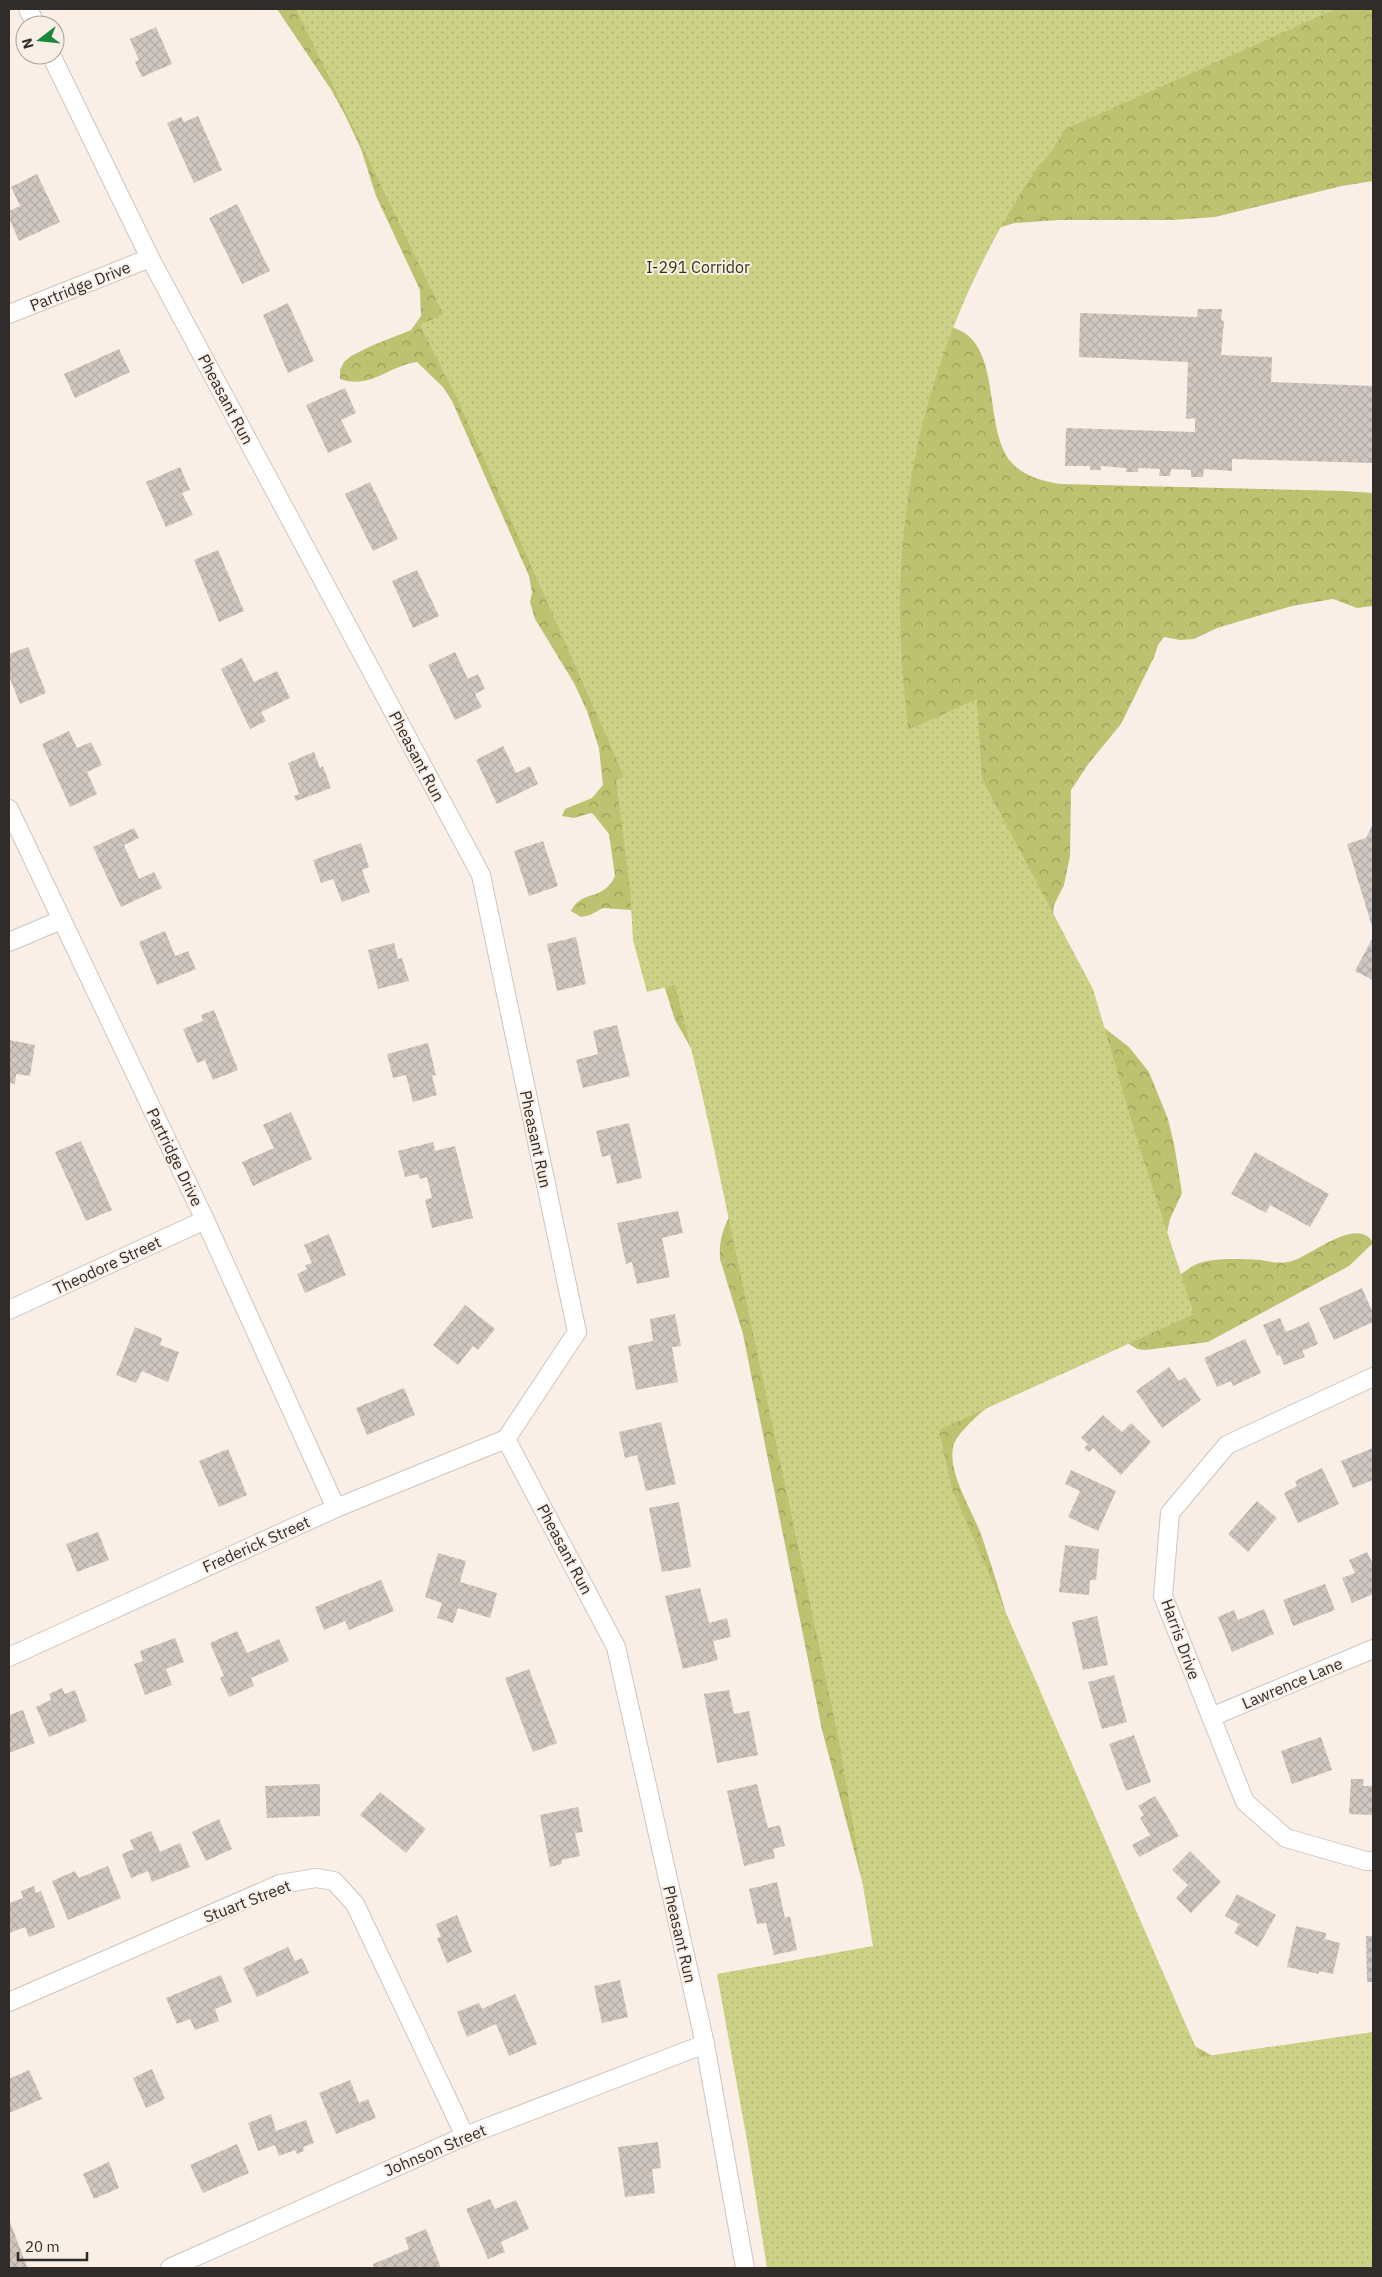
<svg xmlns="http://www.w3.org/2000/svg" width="1382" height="2277" font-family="'IBM Plex Sans',sans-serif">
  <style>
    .forest { fill: url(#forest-crowns) }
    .park { fill: url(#park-dots) }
    .building { fill: url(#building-cross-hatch) }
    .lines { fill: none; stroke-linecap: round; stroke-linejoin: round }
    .minor-casing { stroke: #cec5bd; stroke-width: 20 }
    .minor { stroke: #fff; stroke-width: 18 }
    .labels { text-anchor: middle; stroke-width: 4; stroke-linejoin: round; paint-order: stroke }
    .park-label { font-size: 16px; fill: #323410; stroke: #f9efe7 }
    .street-label { font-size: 16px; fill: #2f2c29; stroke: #f9efe7 }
  </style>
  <defs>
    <pattern id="forest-crowns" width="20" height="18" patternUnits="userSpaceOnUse" patternTransform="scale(1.25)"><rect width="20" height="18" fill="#bcc26f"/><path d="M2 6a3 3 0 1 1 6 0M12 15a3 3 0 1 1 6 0" fill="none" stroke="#999e5b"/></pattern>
    <pattern id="park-dots" width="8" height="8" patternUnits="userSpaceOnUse" patternTransform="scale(1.25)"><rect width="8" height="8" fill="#cbd185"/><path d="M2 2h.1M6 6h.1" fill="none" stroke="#afb473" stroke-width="1.8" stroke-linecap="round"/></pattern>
    <pattern id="building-cross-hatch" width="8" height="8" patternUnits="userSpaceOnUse" patternTransform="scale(1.25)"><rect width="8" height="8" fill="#d0c7c0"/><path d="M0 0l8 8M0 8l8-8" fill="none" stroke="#b3aba5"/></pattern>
  </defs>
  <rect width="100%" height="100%" fill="#f9efe7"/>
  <path class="forest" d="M 277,9 L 1373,9 L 1373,181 L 1342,186 L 1215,217 L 1173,220 L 1059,220 L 1015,223 L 945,243 L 950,327 C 1005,339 981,429 1012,463 C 1023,476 1045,482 1061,484 L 1344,491 L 1373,493 L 1373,606 L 1357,608 L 1333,599 L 1292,606 L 1217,628 L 1194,639 L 1180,640 L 1164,637 L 1158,645 L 1154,657 L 1121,724 L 1089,763 L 1071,790 L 1070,856 L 1064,885 L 1054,905 L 1053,915 L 1056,939 L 1098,1023 L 1129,1047 L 1149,1072 L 1168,1119 L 1174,1144 L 1182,1193 L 1170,1219 L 1166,1237 L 1179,1275 C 1185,1272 1190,1267 1195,1265 C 1210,1257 1245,1259 1261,1260 C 1271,1262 1282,1264 1292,1261 C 1311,1256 1355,1217 1372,1241 L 1372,1244 L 1349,1266 L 1208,1342 L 1145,1350 L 1137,1349 L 1123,1340 C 1082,1360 1039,1377 999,1399 C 988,1405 955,1434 953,1447 C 948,1475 973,1511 982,1537 C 994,1574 1007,1611 1014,1650 L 1191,2044 L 1223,2062 L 1373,2268 L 876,1961 L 872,1918 L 822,1730 L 743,1334 L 720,1259 C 719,1243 722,1230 730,1216 L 692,1050 L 675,1020 L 656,960 L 631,910 L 603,908 L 590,915 L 581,917 L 571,911 C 582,889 603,902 615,876 L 609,834 L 594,815 L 591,813 L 574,818 L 562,816 L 565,809 L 592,798 L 603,785 L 599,748 L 587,711 L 574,683 L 535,619 L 530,602 L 532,593 L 529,576 L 452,401 L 443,387 L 417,362 C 390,365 370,390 340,379 L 340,370 L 344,362 L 351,356 L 371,346 L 411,330 L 421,316 L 420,290 L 376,196 L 361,149 L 346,117 L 332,91 Z"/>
  <path class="park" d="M 296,9 L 1336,9 L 1066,129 C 1060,137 1046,162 1039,165 C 952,294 904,438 900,594 C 899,639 904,685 908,730 L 977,699 L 982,779 L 1093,989 L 1139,1146 L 1194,1314 L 939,1430 L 952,1489 L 1200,2057 L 1373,2032 L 1373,2268 L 767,2268 L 748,2146 L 717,1974 L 873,1946 L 839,1741 L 702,1092 L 675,985 L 647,992 L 633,940 L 630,889 L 616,780 L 623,777 L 622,772 L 461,407 L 420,325 L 443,314 Z"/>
  <g class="building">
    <path d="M 156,27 L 172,64 L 142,77 L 135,62 L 139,60 L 130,39 Z"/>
    <path d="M 198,116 L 222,170 L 194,183 L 167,123 L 181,117 L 184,122 Z"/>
    <path d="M 37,174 L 60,222 L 19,241 L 9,218 L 9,211 L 20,206 L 11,187 Z"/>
    <path d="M 237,204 L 270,271 L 242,284 L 209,218 Z"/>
    <path d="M 288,303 L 314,361 L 288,373 L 263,315 Z"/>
    <path d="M 1198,309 L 1222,309 L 1221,320 L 1224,321 L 1221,355 L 1272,357 L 1271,382 L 1373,386 L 1373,463 L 1232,459 L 1232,471 L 1204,469 L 1203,477 L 1191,477 L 1191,470 L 1171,469 L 1170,476 L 1159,476 L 1160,469 L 1138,468 L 1138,472 L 1126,472 L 1126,468 L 1101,466 L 1101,470 L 1090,470 L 1090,466 L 1065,466 L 1066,428 L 1195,432 L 1195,418 L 1186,419 L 1188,362 L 1079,357 L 1080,313 L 1197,317 Z"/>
    <path d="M 119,349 L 130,372 L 75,398 L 64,374 Z"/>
    <path d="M 345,388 L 356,413 L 341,420 L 352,442 L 328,453 L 306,405 Z"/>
    <path d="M 180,467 L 190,490 L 182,493 L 193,515 L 166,527 L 146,482 Z"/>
    <path d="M 370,482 L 398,539 L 373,551 L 345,494 Z"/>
    <path d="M 218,550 L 244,611 L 219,622 L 194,560 Z"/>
    <path d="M 417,570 L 439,616 L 413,628 L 392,581 Z"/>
    <path d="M 28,647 L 46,693 L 20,704 L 9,676 L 9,654 Z"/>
    <path d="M 455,652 L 468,679 L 478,674 L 485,689 L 475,694 L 482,707 L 455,720 L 428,665 Z"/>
    <path d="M 242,658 L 254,682 L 277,671 L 290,698 L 261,712 L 266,721 L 250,729 L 221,669 Z"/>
    <path d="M 69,731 L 77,748 L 91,742 L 102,765 L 87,772 L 97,794 L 70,807 L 42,744 Z"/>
    <path d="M 503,746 L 516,773 L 530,766 L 538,784 L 497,804 L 476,760 Z"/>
    <path d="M 314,752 L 320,768 L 323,766 L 331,788 L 296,801 L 294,796 L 299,794 L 288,763 Z"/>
    <path d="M 1373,824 L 1373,930 L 1347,844 L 1366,838 Z"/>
    <path d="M 134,828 L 139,838 L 124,845 L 139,879 L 154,872 L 162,888 L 121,907 L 93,847 Z"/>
    <path d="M 543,841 L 558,886 L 529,896 L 514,851 Z"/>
    <path d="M 361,843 L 369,867 L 362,870 L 370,892 L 342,902 L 333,879 L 321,883 L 313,860 Z"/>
    <path d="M 165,931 L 175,956 L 188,951 L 196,969 L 157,985 L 139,942 Z"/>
    <path d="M 576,937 L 586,984 L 557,991 L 547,944 Z"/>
    <path d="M 1373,937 L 1373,980 L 1355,971 Z"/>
    <path d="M 394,943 L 398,959 L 402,958 L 409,981 L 378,989 L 368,950 Z"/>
    <path d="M 214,1010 L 238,1070 L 213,1080 L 205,1060 L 197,1063 L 183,1029 L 203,1021 L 201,1015 Z"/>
    <path d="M 617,1025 L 630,1076 L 583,1088 L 576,1060 L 598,1054 L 593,1031 Z"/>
    <path d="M 9,1040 L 35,1045 L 30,1076 L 16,1074 L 15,1084 L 9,1083 Z"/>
    <path d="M 428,1043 L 436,1075 L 432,1076 L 437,1095 L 413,1102 L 406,1075 L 393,1078 L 387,1054 Z"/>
    <path d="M 291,1112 L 312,1159 L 253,1186 L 242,1162 L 274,1148 L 263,1125 Z"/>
    <path d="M 629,1123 L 642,1178 L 617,1184 L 610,1155 L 602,1157 L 596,1131 Z"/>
    <path d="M 81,1141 L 112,1210 L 86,1221 L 55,1152 Z"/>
    <path d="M 433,1142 L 435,1151 L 455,1146 L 473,1218 L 432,1228 L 425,1200 L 432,1198 L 427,1177 L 420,1179 L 418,1174 L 405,1177 L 398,1151 Z"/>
    <path d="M 1255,1152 L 1329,1194 L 1310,1227 L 1270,1205 L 1266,1213 L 1231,1194 Z"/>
    <path d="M 678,1211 L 683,1233 L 662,1238 L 670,1277 L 637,1284 L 632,1262 L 626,1264 L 617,1223 Z"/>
    <path d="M 329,1234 L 346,1275 L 305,1293 L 297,1274 L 307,1269 L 305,1265 L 312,1263 L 304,1245 Z"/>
    <path d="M 1362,1288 L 1373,1313 L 1373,1322 L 1334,1340 L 1319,1308 Z"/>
    <path d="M 465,1305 L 495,1329 L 478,1350 L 473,1346 L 458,1365 L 433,1345 Z"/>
    <path d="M 675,1314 L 681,1346 L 672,1347 L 678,1382 L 636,1390 L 628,1346 L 653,1341 L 650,1319 Z"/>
    <path d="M 1280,1318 L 1286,1332 L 1309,1322 L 1318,1344 L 1302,1351 L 1305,1357 L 1284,1365 L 1280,1355 L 1277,1356 L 1263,1325 Z"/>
    <path d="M 135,1327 L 162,1338 L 160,1345 L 179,1352 L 168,1382 L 142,1371 L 136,1383 L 116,1375 Z"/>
    <path d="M 1245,1339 L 1261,1373 L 1233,1386 L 1231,1381 L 1217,1387 L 1204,1358 Z"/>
    <path d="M 1169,1367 L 1179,1381 L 1185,1377 L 1201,1400 L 1162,1428 L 1136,1391 Z"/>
    <path d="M 404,1388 L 415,1415 L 367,1435 L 356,1408 Z"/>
    <path d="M 1103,1415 L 1122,1432 L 1131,1423 L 1151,1442 L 1121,1475 L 1093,1448 L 1089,1452 L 1084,1448 L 1088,1444 L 1081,1438 Z"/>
    <path d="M 661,1422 L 676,1484 L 646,1491 L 637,1455 L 625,1458 L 619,1432 Z"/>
    <path d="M 1373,1448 L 1373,1480 L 1353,1488 L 1341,1461 Z"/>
    <path d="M 228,1449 L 247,1495 L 219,1507 L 199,1461 Z"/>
    <path d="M 1322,1468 L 1339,1504 L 1298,1523 L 1284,1493 L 1297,1486 L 1295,1481 Z"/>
    <path d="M 1071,1470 L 1116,1491 L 1098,1531 L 1068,1517 L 1080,1491 L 1065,1484 Z"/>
    <path d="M 1257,1501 L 1277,1518 L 1248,1552 L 1228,1534 Z"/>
    <path d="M 679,1502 L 691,1567 L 662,1572 L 649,1508 Z"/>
    <path d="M 98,1532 L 109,1560 L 77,1572 L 66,1544 Z"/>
    <path d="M 1065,1545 L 1099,1549 L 1096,1580 L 1090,1580 L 1089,1595 L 1059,1592 Z"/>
    <path d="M 1367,1552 L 1373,1564 L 1373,1594 L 1352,1603 L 1342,1578 L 1355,1573 L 1349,1560 Z"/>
    <path d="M 438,1553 L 466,1561 L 460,1582 L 497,1593 L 490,1618 L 458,1608 L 453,1623 L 437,1618 L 442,1603 L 425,1597 Z"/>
    <path d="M 381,1580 L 394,1611 L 349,1630 L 345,1621 L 324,1630 L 315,1607 Z"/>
    <path d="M 1325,1584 L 1335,1610 L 1293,1626 L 1283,1600 Z"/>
    <path d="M 700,1588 L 709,1623 L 727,1618 L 731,1637 L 713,1641 L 718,1660 L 683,1669 L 665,1596 Z"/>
    <path d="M 1264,1609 L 1274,1634 L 1232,1652 L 1218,1617 L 1234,1610 L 1238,1620 Z"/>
    <path d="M 1097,1616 L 1108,1665 L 1083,1670 L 1072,1622 Z"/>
    <path d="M 237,1631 L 247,1653 L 279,1639 L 289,1661 L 251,1678 L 254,1686 L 229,1697 L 220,1678 L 224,1676 L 210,1643 Z"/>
    <path d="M 175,1638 L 184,1662 L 166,1669 L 172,1685 L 145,1695 L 134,1664 L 143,1661 L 140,1651 Z"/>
    <path d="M 529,1669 L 557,1743 L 533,1752 L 505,1678 Z"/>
    <path d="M 1114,1675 L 1127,1722 L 1102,1729 L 1088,1682 Z"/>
    <path d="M 62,1688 L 65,1694 L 75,1690 L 87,1721 L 49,1737 L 36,1707 L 51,1700 L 49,1694 Z"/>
    <path d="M 729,1690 L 734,1714 L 749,1711 L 758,1755 L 717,1763 L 704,1694 Z"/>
    <path d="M 23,1710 L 35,1743 L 9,1753 L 9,1715 Z"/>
    <path d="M 1134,1735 L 1151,1782 L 1126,1791 L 1109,1744 Z"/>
    <path d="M 1321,1737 L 1332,1770 L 1292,1784 L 1281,1751 Z"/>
    <path d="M 1351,1779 L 1364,1779 L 1363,1786 L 1373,1786 L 1373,1815 L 1349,1814 Z"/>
    <path d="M 320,1784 L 320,1816 L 267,1818 L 265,1786 Z"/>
    <path d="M 757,1784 L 768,1828 L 780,1825 L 785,1846 L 773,1849 L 775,1858 L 744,1866 L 727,1791 Z"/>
    <path d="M 380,1792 L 426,1829 L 406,1853 L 360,1815 Z"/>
    <path d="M 1155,1796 L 1179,1836 L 1139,1857 L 1132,1845 L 1150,1835 L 1140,1818 L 1144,1815 L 1138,1806 Z"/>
    <path d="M 578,1807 L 583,1832 L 575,1833 L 580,1856 L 561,1860 L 562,1864 L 550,1867 L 540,1815 Z"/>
    <path d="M 219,1819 L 232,1849 L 206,1861 L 192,1832 Z"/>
    <path d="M 151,1831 L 160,1852 L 180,1843 L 190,1867 L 152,1882 L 148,1871 L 131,1878 L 122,1854 L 134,1849 L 130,1840 Z"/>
    <path d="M 1190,1851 L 1221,1882 L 1191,1913 L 1176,1898 L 1188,1885 L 1172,1870 Z"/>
    <path d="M 108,1866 L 121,1898 L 68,1920 L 52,1881 L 75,1871 L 79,1878 Z"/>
    <path d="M 777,1882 L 785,1918 L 790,1916 L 797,1950 L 774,1955 L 766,1923 L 757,1924 L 749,1889 Z"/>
    <path d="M 34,1886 L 36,1893 L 41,1891 L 55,1927 L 29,1937 L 25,1927 L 9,1933 L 9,1903 L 23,1898 L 21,1891 Z"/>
    <path d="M 1237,1894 L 1276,1915 L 1258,1947 L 1234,1933 L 1239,1924 L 1225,1916 Z"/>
    <path d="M 457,1915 L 472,1952 L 447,1963 L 437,1938 L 441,1937 L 436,1924 Z"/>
    <path d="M 1296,1926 L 1326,1933 L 1325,1939 L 1340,1943 L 1333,1974 L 1319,1971 L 1319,1974 L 1287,1967 Z"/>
    <path d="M 1366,1936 L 1373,1936 L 1373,1982 L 1367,1982 Z"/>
    <path d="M 288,1947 L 295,1961 L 302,1958 L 309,1973 L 257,1997 L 243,1968 Z"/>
    <path d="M 221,1975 L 232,2002 L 215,2009 L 219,2021 L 195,2030 L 190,2019 L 177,2024 L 166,1998 Z"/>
    <path d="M 620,1980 L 628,2017 L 602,2023 L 594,1986 Z"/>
    <path d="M 515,1994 L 537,2044 L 509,2056 L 496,2024 L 467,2037 L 457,2012 L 479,2003 L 482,2009 Z"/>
    <path d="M 152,2069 L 165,2099 L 146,2108 L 133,2078 Z"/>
    <path d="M 29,2070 L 42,2099 L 9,2113 L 9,2079 Z"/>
    <path d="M 350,2080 L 359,2103 L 368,2099 L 376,2118 L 336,2134 L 319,2093 Z"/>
    <path d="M 271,2114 L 276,2131 L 306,2120 L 314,2143 L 303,2147 L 304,2151 L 297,2154 L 295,2150 L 279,2156 L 275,2145 L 258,2151 L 248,2123 Z"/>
    <path d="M 658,2142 L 661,2168 L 652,2169 L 655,2193 L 625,2197 L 618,2147 Z"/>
    <path d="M 237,2144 L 249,2173 L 203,2193 L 190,2165 Z"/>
    <path d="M 109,2162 L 119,2188 L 94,2199 L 83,2174 Z"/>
    <path d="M 490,2199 L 495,2209 L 516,2200 L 529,2229 L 501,2242 L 505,2252 L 488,2259 L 466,2209 Z"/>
    <path d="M 9,2219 L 27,2267 L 25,2268 L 9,2268 Z"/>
    <path d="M 426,2229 L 441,2268 L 374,2268 L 373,2264 L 409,2249 L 405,2238 Z"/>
  </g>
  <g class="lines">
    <defs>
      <g id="minor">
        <path d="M 28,9 L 36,25"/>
        <path d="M 51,55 L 150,258 L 481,875 L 577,1332 L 506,1439"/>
        <path d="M 9,314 L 150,258"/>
        <path d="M 9,809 L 205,1220 L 336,1508"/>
        <path d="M 9,942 L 61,920"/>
        <path d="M 9,1310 L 205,1220"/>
        <path d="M 1373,1377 L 1227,1445 L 1170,1513 L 1163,1596 L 1245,1802 L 1286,1838 L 1366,1861 L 1373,1861"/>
        <path d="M 506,1439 L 616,1647 L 705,2044 L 745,2268"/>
        <path d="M 9,1657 L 336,1508 L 506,1439"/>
        <path d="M 1211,1717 L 1373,1649"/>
        <path d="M 9,2002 L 280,1884 L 316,1878 L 334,1881 L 355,1904 L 465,2136"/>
        <path d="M 170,2268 L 465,2136 L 705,2044"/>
      </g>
    </defs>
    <use href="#minor" class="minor-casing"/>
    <use href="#minor" class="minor"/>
  </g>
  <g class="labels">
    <g class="park-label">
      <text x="698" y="273">I-291 Corridor</text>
    </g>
    <g class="street-label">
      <text transform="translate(80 286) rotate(-22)" y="6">Partridge Drive</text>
      <text transform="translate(226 399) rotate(62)" y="6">Pheasant Run</text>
      <text transform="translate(417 756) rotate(62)" y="6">Pheasant Run</text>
      <text transform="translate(536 1139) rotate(78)" y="6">Pheasant Run</text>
      <text transform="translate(175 1157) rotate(64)" y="6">Partridge Drive</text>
      <text transform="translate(107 1265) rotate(-25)" y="6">Theodore Street</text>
      <text transform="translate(256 1544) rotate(-24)" y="6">Frederick Street</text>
      <text transform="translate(565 1549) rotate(62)" y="6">Pheasant Run</text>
      <text transform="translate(1181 1639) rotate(70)" y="6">Harris Drive</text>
      <text transform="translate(1292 1683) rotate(-23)" y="6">Lawrence Lane</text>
      <text transform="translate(247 1901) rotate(-21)" y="6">Stuart Street</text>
      <text transform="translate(680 1934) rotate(77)" y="6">Pheasant Run</text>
      <text transform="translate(435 2150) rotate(-23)" y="6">Johnson Street</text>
    </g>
  </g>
  <rect width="1382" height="2277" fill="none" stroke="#2f2c29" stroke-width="20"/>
  <g transform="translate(40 40) rotate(254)"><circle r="24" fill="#f9efe7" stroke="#a8a19b"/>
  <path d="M0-4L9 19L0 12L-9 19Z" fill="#1b863d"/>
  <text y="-8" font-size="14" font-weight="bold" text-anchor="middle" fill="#2f2c29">N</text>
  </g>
  <path d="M18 2252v8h69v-8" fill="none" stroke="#2f2c29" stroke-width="2.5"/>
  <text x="25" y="2252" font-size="15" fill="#2f2c29" stroke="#f9efe7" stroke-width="4" paint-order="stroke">20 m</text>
</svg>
